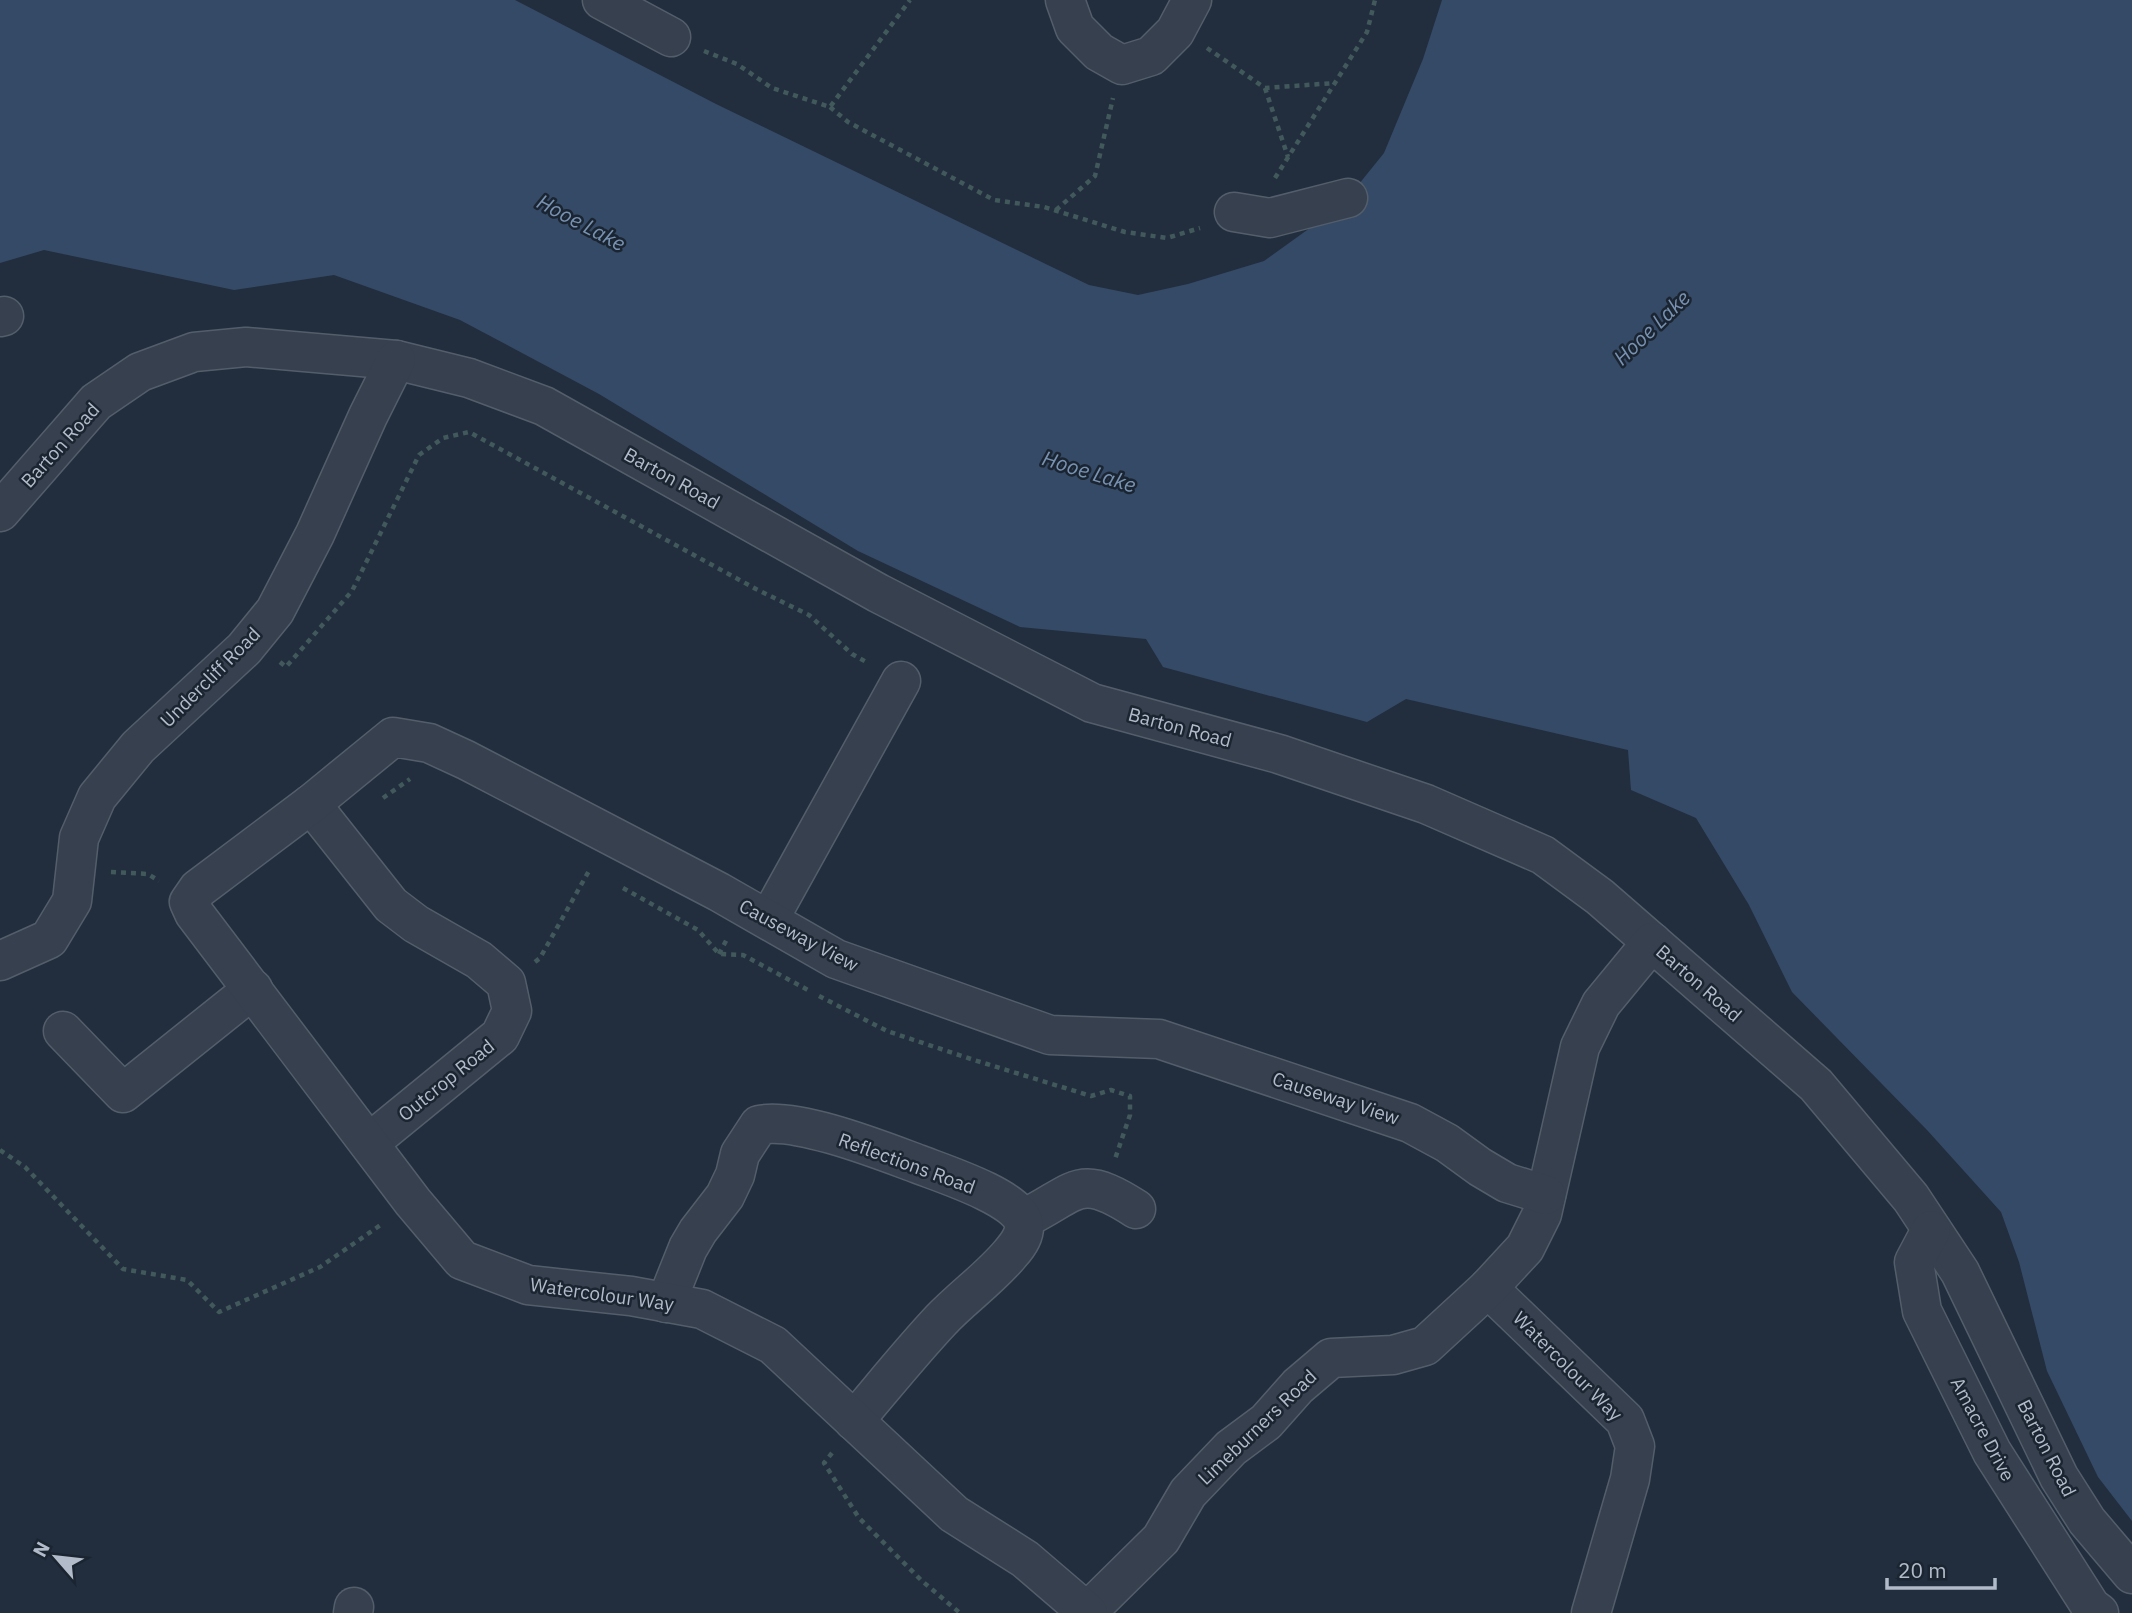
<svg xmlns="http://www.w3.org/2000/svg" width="2132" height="1613" font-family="'IBM Plex Sans',sans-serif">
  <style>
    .water { fill: #354a66 }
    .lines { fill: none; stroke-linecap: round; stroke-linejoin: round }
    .minor-casing { stroke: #545e6b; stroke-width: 41 }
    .path { stroke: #42595c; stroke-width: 4.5; stroke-dasharray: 5 5; stroke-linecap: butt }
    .minor { stroke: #36404e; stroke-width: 38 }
    .labels { text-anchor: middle; stroke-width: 5; stroke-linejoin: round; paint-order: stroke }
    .street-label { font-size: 19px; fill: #b2bbc9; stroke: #1b2532 }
    .water-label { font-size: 21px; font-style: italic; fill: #7892b2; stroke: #1b2532 }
  </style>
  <rect width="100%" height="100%" fill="#222e3e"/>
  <path class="water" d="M 0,0 L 515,0 L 716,104 L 1089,285 L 1138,295 L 1188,284 L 1264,261 L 1342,205 L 1384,153 L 1423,59 L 1442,0 L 2132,0 L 2132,1521 L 2098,1477 L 2047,1371 L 2019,1262 L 2001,1212 L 1927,1130 L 1792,992 L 1749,905 L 1696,818 L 1631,790 L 1628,750 L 1406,699 L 1367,722 L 1163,667 L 1146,639 L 1020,627 L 858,551 L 599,394 L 460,320 L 334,275 L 234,290 L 44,250 L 0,263 Z"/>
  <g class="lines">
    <defs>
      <g id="minor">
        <path d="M 602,0 L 671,37"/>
        <path d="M 1065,0 L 1075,28 L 1099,52 L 1122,65 L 1151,56 L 1175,32 L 1192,0"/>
        <path d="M 1234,212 L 1270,218 L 1348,198"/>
        <path d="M 0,317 L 4,316"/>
        <path d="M 0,512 L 96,402 L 140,372 L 194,352 L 246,347 L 396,360 L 469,378 L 544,406 L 878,593 L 1092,703 L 1279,754 L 1426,804 L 1543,855 L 1600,897 L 1816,1085 L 1911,1198 L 1960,1272 L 2059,1477 L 2087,1521 L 2132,1574"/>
        <path d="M 311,804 L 391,905 L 416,924 L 479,960 L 506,983 L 512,1011 L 500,1036 L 369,1143"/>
        <path d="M 769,919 L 901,681"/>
        <path d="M 0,961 L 49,939 L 72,901 L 79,838 L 97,797 L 138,747 L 244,649 L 275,611 L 315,534 L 368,416 L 396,360"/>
        <path d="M 63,1031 L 123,1093 L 253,989"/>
        <path d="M 1023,1219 C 1077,1193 1077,1171 1136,1209"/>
        <path d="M 1931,1230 L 1914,1262 L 1922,1311 L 1992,1452 L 2091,1607 L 2099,1613"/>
        <path d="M 1488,1288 L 1625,1420 L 1635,1446 L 1630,1479 L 1591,1613"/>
        <path d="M 666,1303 L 688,1248 L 698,1231 L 725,1196 L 735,1175 L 740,1154 L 759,1125 C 797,1117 880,1150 918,1164 C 941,1173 1016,1197 1023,1221 C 1027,1233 1018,1245 1010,1254 C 990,1278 963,1297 941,1320 C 911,1352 883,1387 854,1421"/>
        <path d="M 1087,1612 L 1161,1539 L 1188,1493 L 1231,1448 L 1266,1422 L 1298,1386 L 1331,1358 L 1393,1355 L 1425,1346 L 1488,1288 L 1525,1248 L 1542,1214 L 1580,1047 L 1601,1004 L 1652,942"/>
        <path d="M 353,1613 L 354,1607"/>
        <path d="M 1088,1613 L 1025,1559 L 954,1514 L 773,1345 L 702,1309 L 631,1296 L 528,1285 L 462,1260 L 413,1202 L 194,913 L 189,902 L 198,889 L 311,804 L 393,737 L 429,743 L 466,760 L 719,892 L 836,959 L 1050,1035 L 1159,1039 L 1410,1123 L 1447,1143 L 1480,1167 L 1507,1183 L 1546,1195"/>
      </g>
    </defs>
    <use href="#minor" class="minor-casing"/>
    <g class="path">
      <path d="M 1207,48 L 1265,88 L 1335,83"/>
      <path d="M 704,51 L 737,64 L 772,88 L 830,107 L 910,0"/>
      <path d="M 1265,88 L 1288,157"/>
      <path d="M 830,107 L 848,122 L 994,200 L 1044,207 L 1125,232 L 1167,238 L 1200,228"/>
      <path d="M 1275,178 L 1367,32 L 1375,0"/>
      <path d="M 1056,210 L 1095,176 L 1113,98"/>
      <path d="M 280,662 L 286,667 L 352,591 L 419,455 L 443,438 L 469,432 L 756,589 L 809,615 L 852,654 L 868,663"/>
      <path d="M 383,798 L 410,779"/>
      <path d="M 111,872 L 148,874 L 159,881"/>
      <path d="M 623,888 L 698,930 L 719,954 L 743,955 L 808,990"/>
      <path d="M 719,954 L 727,939"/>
      <path d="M 535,962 L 540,958 L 590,869"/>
      <path d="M 819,996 L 887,1031 L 974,1060 L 1091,1096 L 1111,1090 L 1130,1096 L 1130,1115 L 1115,1159"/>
      <path d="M 0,1150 L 25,1167 L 123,1269 L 187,1280 L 219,1312 L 320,1267 L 382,1224"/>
      <path d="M 832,1453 L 824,1463 L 859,1518 L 922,1581 L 960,1613"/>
    </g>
    <use href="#minor" class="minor"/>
  </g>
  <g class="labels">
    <g class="street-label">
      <text transform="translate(60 445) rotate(-48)" y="7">Barton Road</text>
      <text transform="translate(672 478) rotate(29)" y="7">Barton Road</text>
      <text transform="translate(210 677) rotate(-45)" y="7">Undercliff Road</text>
      <text transform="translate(1180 727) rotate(15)" y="7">Barton Road</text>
      <text transform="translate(799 935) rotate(28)" y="7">Causeway View</text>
      <text transform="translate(1699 983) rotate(41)" y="7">Barton Road</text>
      <text transform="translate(446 1080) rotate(-39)" y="7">Outcrop Road</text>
      <text transform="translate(1336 1098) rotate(18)" y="7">Causeway View</text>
      <text transform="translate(907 1163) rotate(20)" y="7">Reflections Road</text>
      <text transform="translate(602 1294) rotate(8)" y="7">Watercolour Way</text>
      <text transform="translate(1568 1366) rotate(45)" y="7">Watercolour Way</text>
      <text transform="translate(1257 1427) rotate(-44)" y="7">Limeburners Road</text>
      <text transform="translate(1983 1429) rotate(62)" y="7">Amacre Drive</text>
      <text transform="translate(2047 1448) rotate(63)" y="7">Barton Road</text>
    </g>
    <g class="water-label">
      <text transform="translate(581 223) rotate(28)" y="7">Hooe Lake</text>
      <text transform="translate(1652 328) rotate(-44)" y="7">Hooe Lake</text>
      <text transform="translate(1089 472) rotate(17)" y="7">Hooe Lake</text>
    </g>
  </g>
  <g transform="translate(56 1557) rotate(298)" stroke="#1b2532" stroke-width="5" paint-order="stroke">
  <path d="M0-5L12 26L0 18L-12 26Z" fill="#b2bbc9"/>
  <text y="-10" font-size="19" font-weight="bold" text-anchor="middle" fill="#b2bbc9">N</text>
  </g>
  <path d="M1887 1578v10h108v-10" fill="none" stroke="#b2bbc9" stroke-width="3.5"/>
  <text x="1898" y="1578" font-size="21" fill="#b2bbc9" stroke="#1b2532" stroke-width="5" paint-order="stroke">20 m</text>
</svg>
